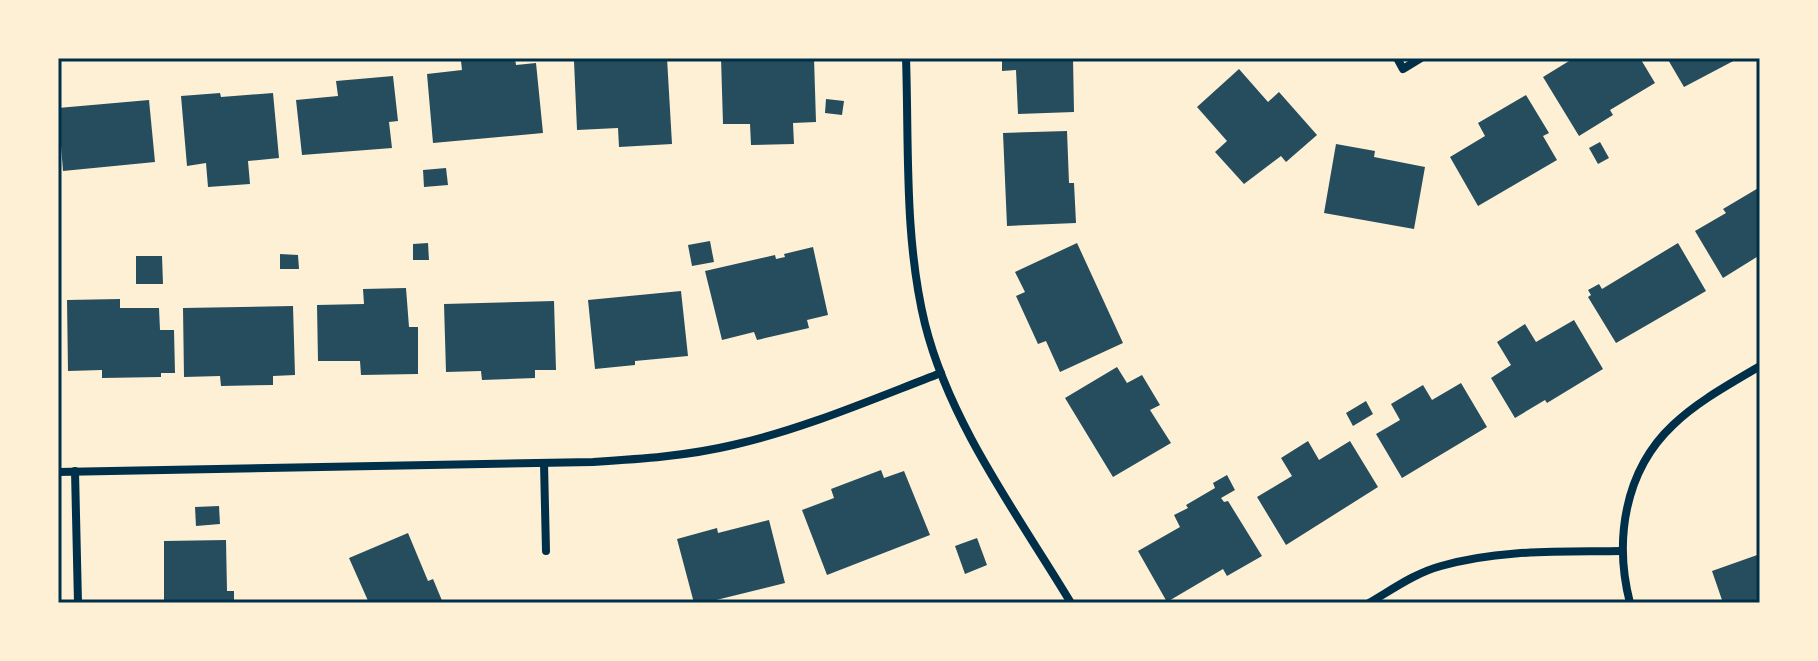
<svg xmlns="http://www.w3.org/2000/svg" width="1818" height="661" font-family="Arial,sans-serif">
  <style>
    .building { fill: #264d5e }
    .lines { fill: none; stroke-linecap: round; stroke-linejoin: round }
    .minor { stroke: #003049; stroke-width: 8 }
    .neatline { fill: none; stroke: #003049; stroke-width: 3 }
  </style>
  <rect width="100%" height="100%" fill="#fdf0d5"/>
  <g class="building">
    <path d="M 515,58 L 516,65 L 536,63 L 543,133 L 433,143 L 427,74 L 462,70 L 461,61 Z"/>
    <path d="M 627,58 L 667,58 L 672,144 L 619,147 L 618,128 L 577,130 L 574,61 Z"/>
    <path d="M 721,58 L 814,58 L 816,122 L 793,123 L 794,144 L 751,145 L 750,124 L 723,124 Z"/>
    <path d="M 1002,58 L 1073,58 L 1074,112 L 1018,114 L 1016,70 L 1002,71 Z"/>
    <path d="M 1574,58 L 1640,58 L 1655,83 L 1610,110 L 1613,115 L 1579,136 L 1543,77 Z"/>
    <path d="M 1667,58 L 1739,58 L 1684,87 Z"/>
    <path d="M 1239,69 L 1268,102 L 1279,92 L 1317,135 L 1286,162 L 1281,156 L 1244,184 L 1215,152 L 1227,141 L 1197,107 Z"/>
    <path d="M 393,76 L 398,121 L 389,122 L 392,148 L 302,155 L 296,100 L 338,96 L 336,81 Z"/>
    <path d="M 220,93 L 221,97 L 273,93 L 279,158 L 248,161 L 250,184 L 208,187 L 206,163 L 187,166 L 181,96 Z"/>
    <path d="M 1526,95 L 1549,133 L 1543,136 L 1557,160 L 1478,206 L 1450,157 L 1485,136 L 1478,123 Z"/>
    <path d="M 826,99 L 844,101 L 842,115 L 825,113 Z"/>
    <path d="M 149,100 L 155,162 L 63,171 L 58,108 Z"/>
    <path d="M 1067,131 L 1069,183 L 1074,183 L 1076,223 L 1007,226 L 1003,133 Z"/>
    <path d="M 1600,142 L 1609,158 L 1598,164 L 1589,148 Z"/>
    <path d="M 1336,144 L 1375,151 L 1374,157 L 1425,167 L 1414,229 L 1324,213 Z"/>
    <path d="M 446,168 L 448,185 L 424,187 L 423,170 Z"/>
    <path d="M 1760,187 L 1760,255 L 1723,278 L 1695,231 L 1726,213 L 1723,209 Z"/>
    <path d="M 710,241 L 714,262 L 692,266 L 688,245 Z"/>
    <path d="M 428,243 L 429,260 L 413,260 L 413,244 Z"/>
    <path d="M 1077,243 L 1123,343 L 1060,372 L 1046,341 L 1038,344 L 1016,296 L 1025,292 L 1015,272 Z"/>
    <path d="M 1678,243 L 1706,291 L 1616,343 L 1588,297 L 1591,295 L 1588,290 L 1599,284 L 1602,289 Z"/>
    <path d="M 813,247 L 828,315 L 807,320 L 809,328 L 757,340 L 754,332 L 722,340 L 705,271 L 775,255 L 776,259 L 785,257 L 784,254 Z"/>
    <path d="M 280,254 L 298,255 L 299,269 L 280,269 Z"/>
    <path d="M 136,256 L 162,256 L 163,284 L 136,284 Z"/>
    <path d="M 406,288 L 409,327 L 418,327 L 418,374 L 361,375 L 360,361 L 318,361 L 317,305 L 364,304 L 363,289 Z"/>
    <path d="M 681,291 L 688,356 L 635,361 L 635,365 L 595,369 L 588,300 Z"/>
    <path d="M 120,299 L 120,308 L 159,308 L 160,330 L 174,330 L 175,373 L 161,373 L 161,377 L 102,378 L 102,370 L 68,371 L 67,300 Z"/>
    <path d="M 554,301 L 556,370 L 535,370 L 535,378 L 482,380 L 481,371 L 446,372 L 444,304 Z"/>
    <path d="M 293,306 L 295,375 L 273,376 L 273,385 L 221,386 L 220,376 L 184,377 L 183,308 Z"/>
    <path d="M 1574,320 L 1603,369 L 1547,403 L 1545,400 L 1515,418 L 1491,378 L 1511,365 L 1497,342 L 1525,324 L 1536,342 Z"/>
    <path d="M 1117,367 L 1127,383 L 1142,375 L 1160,405 L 1150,410 L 1171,443 L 1113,477 L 1065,398 Z"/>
    <path d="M 1461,383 L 1487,427 L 1402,478 L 1376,434 L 1400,420 L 1391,404 L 1423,385 L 1432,400 Z"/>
    <path d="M 1366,401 L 1373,414 L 1353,426 L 1346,413 Z"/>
    <path d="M 1308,441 L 1319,460 L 1350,441 L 1378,487 L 1286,545 L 1257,497 L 1292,476 L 1281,458 Z"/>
    <path d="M 881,470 L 884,478 L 904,471 L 930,535 L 827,575 L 802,510 L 834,498 L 831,489 Z"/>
    <path d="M 1227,475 L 1235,490 L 1221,498 L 1224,502 L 1228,501 L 1262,556 L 1227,576 L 1223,569 L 1167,602 L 1138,551 L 1180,527 L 1174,515 L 1188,508 L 1186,505 L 1215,488 L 1213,483 Z"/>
    <path d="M 219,506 L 220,524 L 196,526 L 195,507 Z"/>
    <path d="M 769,520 L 785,583 L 704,603 L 694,603 L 677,539 L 717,528 L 718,533 Z"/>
    <path d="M 408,533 L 428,581 L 433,579 L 443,603 L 369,603 L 349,558 Z"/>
    <path d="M 977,538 L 987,565 L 965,574 L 955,546 Z"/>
    <path d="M 226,540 L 227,591 L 234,591 L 234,603 L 164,603 L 164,541 Z"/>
    <path d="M 1760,554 L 1760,603 L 1723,603 L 1712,571 Z"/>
  </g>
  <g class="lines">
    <g class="minor">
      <path d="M 906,58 C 909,146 904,238 925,324 C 950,424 1018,515 1071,603"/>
      <path d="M 1397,58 L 1403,69 L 1421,58"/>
      <path d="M 544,463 L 546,551"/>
      <path d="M 75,471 L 78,603"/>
      <path d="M 58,472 L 593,462 C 640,459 687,456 733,445 C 804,429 873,399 941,373"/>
      <path d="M 1369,603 C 1393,589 1415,573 1441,566 C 1500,549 1561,552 1621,551"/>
      <path d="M 1630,603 C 1614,541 1624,471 1673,425 C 1698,401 1730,384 1760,366"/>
    </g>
  </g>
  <rect width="1818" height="661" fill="none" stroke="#fdf0d5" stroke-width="120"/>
  <rect x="60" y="60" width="1698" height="541" class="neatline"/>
</svg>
